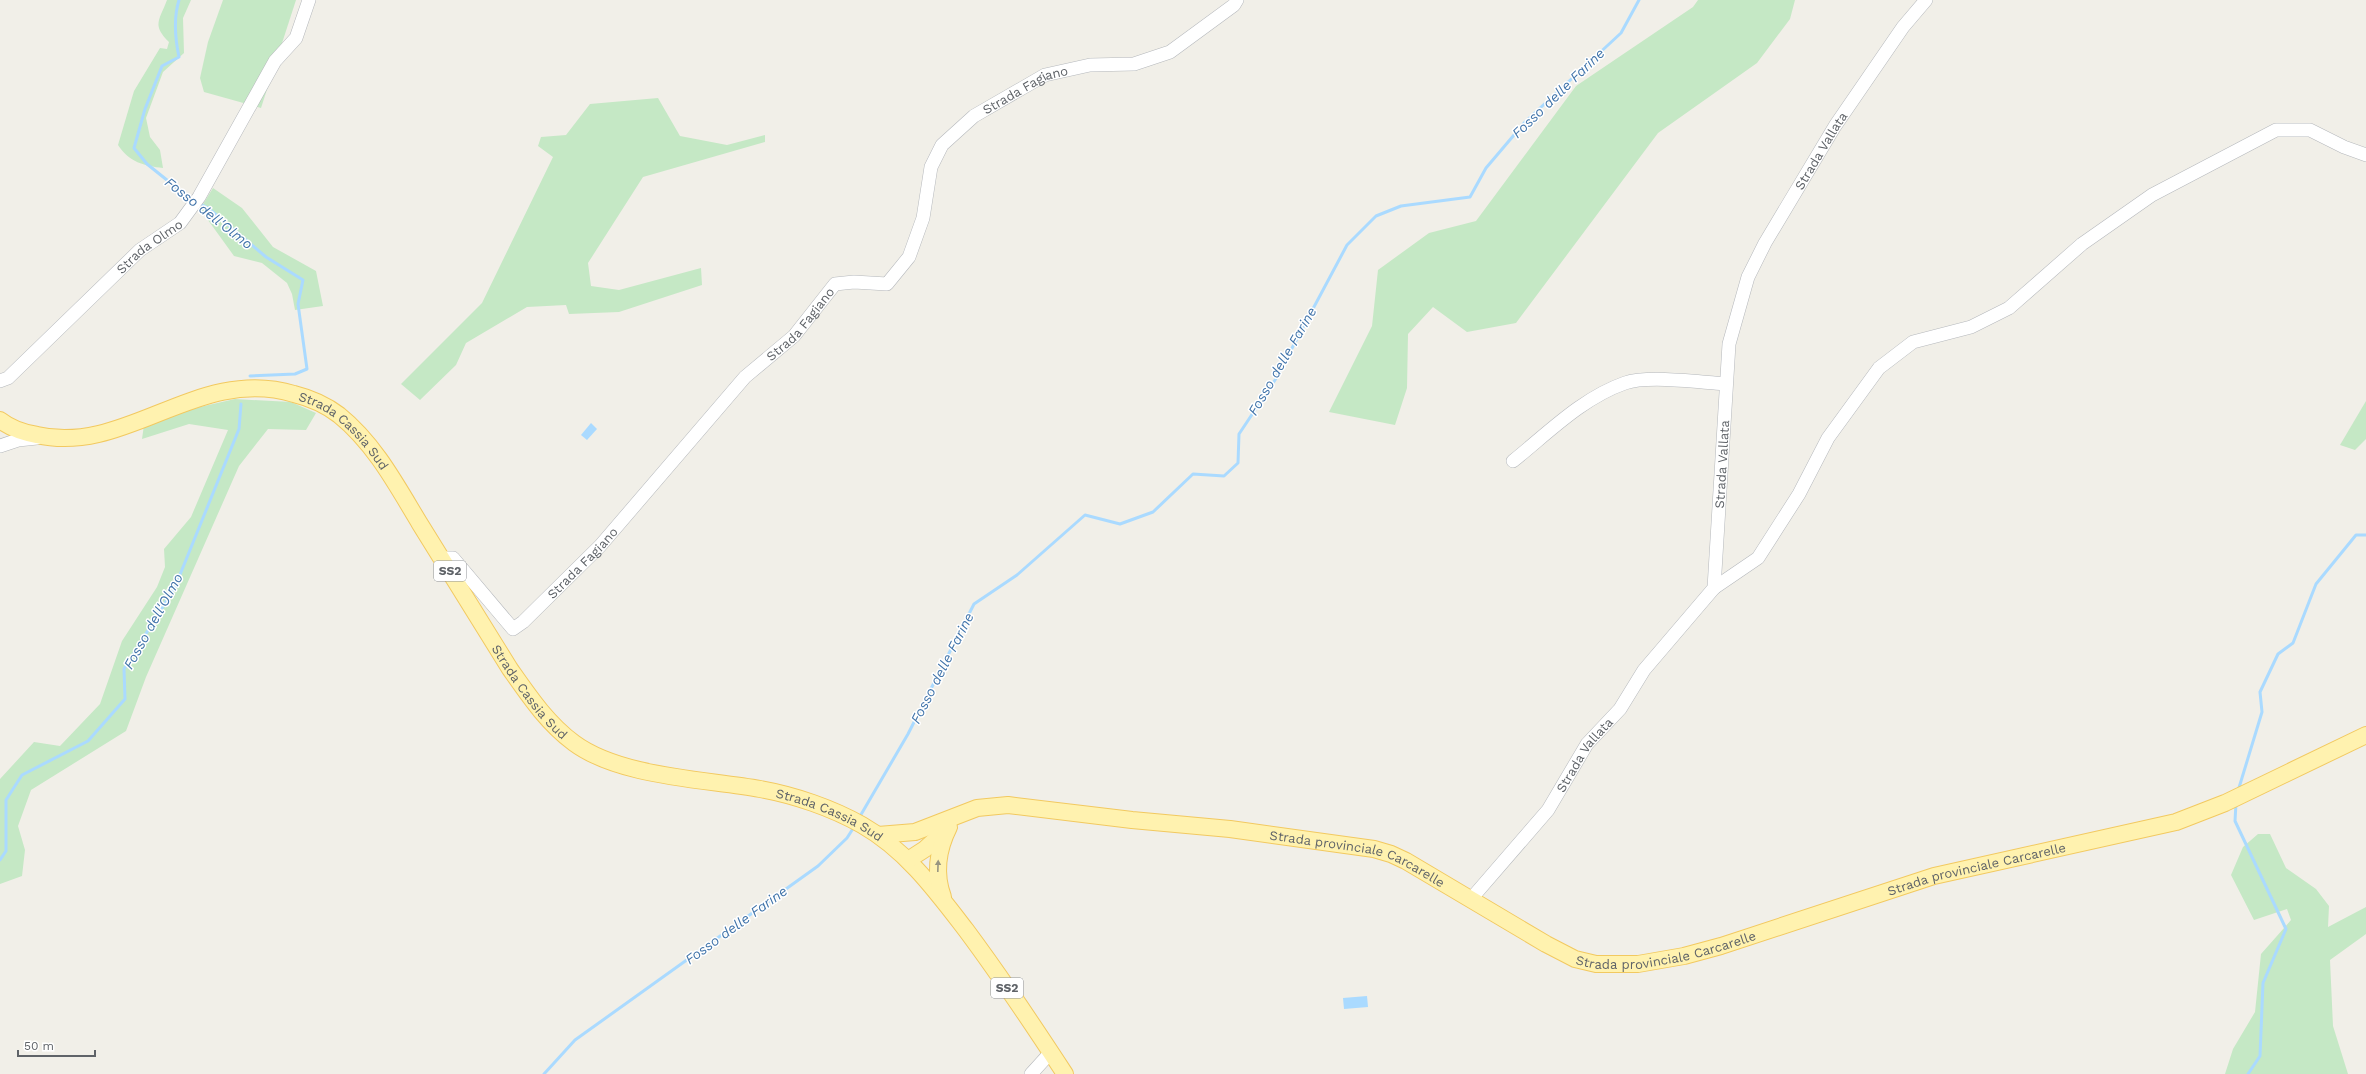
<svg xmlns="http://www.w3.org/2000/svg" width="2366" height="1074" font-family="'Work Sans',sans-serif">
  <style>
    .green { fill: #c5e8c5 }
    .water { fill: #aadaff }
    .lines { fill: none; stroke-linecap: round; stroke-linejoin: round }
    .stream { stroke: #aadaff; stroke-width: 3 }
    .minor-casing { stroke: #b5b8bc; stroke-width: 14 }
    .major-casing { stroke: #f2c960; stroke-width: 18 }
    .minor { stroke: #fff; stroke-width: 13 }
    .major { stroke: #fff2af; stroke-width: 16 }
    .oneway { fill: #979581 }
    .labels { text-anchor: middle; stroke-width: 3; stroke-linejoin: round; paint-order: stroke }
    .shield { fill: #fff; stroke: #8f9295; stroke-width: 1 }
    .shield-label { font-size: 12px; font-weight: bold; fill: #5f6368 }
    .street-label { font-size: 13px; fill: #5f6368; stroke: #fff }
    .water-label { font-size: 14px; font-style: italic; fill: #4174aa; stroke: #fff }
  </style>
  <rect width="100%" height="100%" fill="#f1efe8"/>
  <g class="green">
    <path d="M 167,0 L 191,0 L 183,18 L 184,53 L 163,72 L 146,118 L 150,137 L 160,150 L 163,168 C 144,166 129,162 118,145 L 134,91 L 160,48 L 167,49 L 169,42 C 152,25 159,21 167,0 Z"/>
    <path d="M 223,0 L 296,0 L 261,108 L 204,92 L 200,78 L 208,42 Z"/>
    <path d="M 1698,0 L 1795,0 L 1790,19 L 1757,63 L 1658,133 L 1516,323 L 1467,332 L 1433,307 L 1408,334 L 1407,388 L 1395,425 L 1329,412 L 1372,326 L 1378,270 L 1429,233 L 1476,221 L 1576,86 L 1693,7 Z"/>
    <path d="M 658,98 L 680,136 L 727,145 L 765,135 L 765,142 L 643,177 L 588,263 L 591,286 L 619,290 L 701,268 L 702,285 L 619,312 L 569,314 L 566,305 L 527,307 L 466,343 L 456,365 L 420,400 L 401,384 L 482,303 L 553,157 L 538,146 L 541,137 L 566,135 L 590,104 Z"/>
    <path d="M 213,188 L 242,208 L 273,247 L 316,271 L 323,306 L 295,310 L 292,294 L 287,283 L 262,263 L 234,256 L 200,209 Z"/>
    <path d="M 235,399 L 291,402 L 316,413 L 306,430 L 268,429 L 239,466 L 146,677 L 126,731 L 31,790 L 18,826 L 25,850 L 22,876 L 0,884 L 0,779 L 34,742 L 60,746 L 100,704 L 122,641 L 157,587 L 165,567 L 164,549 L 191,517 L 228,430 L 189,424 L 142,439 L 144,425 L 191,409 Z"/>
    <path d="M 2366,401 L 2366,439 L 2355,450 L 2340,445 Z"/>
    <path d="M 2258,834 L 2270,834 L 2286,868 L 2316,889 L 2329,906 L 2328,927 L 2366,907 L 2366,934 L 2330,960 L 2333,1026 L 2348,1074 L 2225,1074 L 2233,1049 L 2255,1012 L 2261,954 L 2291,920 L 2287,909 L 2254,920 L 2231,875 L 2243,847 Z"/>
  </g>
  <g class="water">
    <path d="M 591,423 L 597,429 L 587,440 L 581,435 Z"/>
    <path d="M 1367,996 L 1368,1007 L 1344,1009 L 1343,998 Z"/>
  </g>
  <g class="lines">
    <g class="stream">
      <path d="M 179,0 C 173,19 175,38 179,57 L 162,66 L 145,109 L 134,148 L 147,164 L 193,201"/>
      <path d="M 198,203 L 208,208 L 266,257 L 303,280 L 298,304 L 307,369 L 295,374 L 250,376"/>
      <path d="M 2238,791 L 2262,712 L 2260,692 L 2278,654 L 2293,643 L 2316,584 L 2356,535 L 2366,535"/>
      <path d="M 2236,803 L 2235,821 L 2286,929 L 2263,983 L 2260,1056 L 2248,1074"/>
      <path d="M 859,818 L 908,734 L 974,604 L 1017,575 L 1085,515 L 1120,524 L 1153,512 L 1193,474 L 1224,476 L 1238,463 L 1239,434 L 1275,380 L 1347,245 L 1376,216 L 1401,206 L 1470,197 L 1486,168 L 1525,122 L 1621,33 L 1639,0"/>
      <path d="M 0,860 L 6,851 L 6,800 L 22,775 L 88,741 L 125,699 L 124,669 L 175,587 L 239,429 L 241,404"/>
      <path d="M 544,1074 L 575,1040 L 818,866 L 847,838 L 854,827"/>
    </g>
    <defs>
      <g id="minor">
        <path id="s1" d="M 0,381 L 8,378 L 140,250 L 180,223 L 199,197 L 275,61 L 296,38 L 309,0"/>
        <path d="M 0,446 L 18,440 L 37,438"/>
        <path d="M 1513,461 C 1548,433 1582,398 1625,383 C 1647,375 1701,382 1726,384"/>
        <path id="s2" d="M 441,558 L 453,558 L 513,629 L 523,622 L 600,546 L 745,377 L 794,336 L 835,284 L 854,282 L 887,284 L 909,257 L 923,218 L 931,167 L 942,145 L 974,116 L 1045,75 L 1090,65 L 1134,64 L 1170,52 L 1234,5 L 1237,0"/>
        <path d="M 1714,588 L 1758,558 L 1799,494 L 1828,438 L 1879,368 L 1913,342 L 1971,327 L 2009,308 L 2082,244 L 2152,195 L 2276,130 L 2310,130 L 2344,147 L 2366,155"/>
        <path id="s3" d="M 1471,899 L 1548,810 L 1587,744 L 1620,709 L 1644,670 L 1714,588 L 1729,344 L 1748,277 L 1765,243 L 1835,126 L 1903,27 L 1926,0"/>
        <path d="M 1031,1074 L 1051,1052"/>
      </g>
      <g id="major">
        <path id="s4" d="M 0,420 C 10,428 25,433 37,435 C 126,456 198,365 294,394 C 310,398 326,405 339,415 C 375,444 397,486 420,524 C 450,573 480,621 510,669 C 529,696 547,723 574,743 C 620,777 704,779 760,789 C 794,795 832,808 862,825 C 906,850 936,891 966,930 C 1001,977 1033,1025 1065,1074"/>
        <path id="s5" d="M 878,835 L 915,832 L 977,808 L 1008,805 L 1132,820 L 1230,829 L 1374,849 L 1391,854 L 1406,861 L 1546,944 L 1575,959 L 1596,964 L 1638,964 L 1684,956 L 1721,946 L 1934,876 L 2176,822 L 2225,803 L 2366,735"/>
        <path d="M 908,860 L 925,849 L 946,830"/>
        <path d="M 943,897 C 934,873 938,849 949,827"/>
      </g>
    </defs>
    <use href="#minor" class="minor-casing"/>
    <use href="#major" class="major-casing"/>
    <use href="#minor" class="minor"/>
    <use href="#major" class="major"/>
  </g>
  <defs><path id="oneway-solid" d="M-6-.8H1V-3.2L6.5 0L1 3.2V.8H-6Z"/></defs>
  <use class="oneway" href="#oneway-solid" transform="translate(938 866) rotate(-88)"/>
  <g class="labels">
    <g class="shield">
      <rect x="434" y="561" width="32" height="20" rx="3"/>
      <rect x="991" y="978" width="32" height="20" rx="3"/>
    </g>
    <g class="shield-label">
      <text x="450" y="575">SS2</text>
      <text x="1007" y="992">SS2</text>
    </g>
    <g class="street-label">
      <text dy="5" stroke="none"><textPath href="#s2" startOffset="884">Strada Fagiano</textPath></text>
      <text dy="5" stroke="none"><textPath href="#s3" startOffset="856">Strada Vallata</textPath></text>
      <text dy="5" stroke="none"><textPath href="#s1" startOffset="202">Strada Olmo</textPath></text>
      <text dy="5" stroke="none"><textPath href="#s2" startOffset="525">Strada Fagiano</textPath></text>
      <text dy="5" stroke="none"><textPath href="#s4" startOffset="369">Strada Cassia Sud</textPath></text>
      <text dy="5" stroke="none"><textPath href="#s3" startOffset="520">Strada Vallata</textPath></text>
      <text dy="5" stroke="none"><textPath href="#s2" startOffset="201">Strada Fagiano</textPath></text>
      <text dy="5" stroke="none"><textPath href="#s4" startOffset="693">Strada Cassia Sud</textPath></text>
      <text dy="5" stroke="none"><textPath href="#s3" startOffset="184">Strada Vallata</textPath></text>
      <text dy="5" stroke="none"><textPath href="#s4" startOffset="1029">Strada Cassia Sud</textPath></text>
      <text dy="5" stroke="none"><textPath href="#s5" startOffset="490">Strada provinciale Carcarelle</textPath></text>
      <text dy="5" stroke="none"><textPath href="#s5" startOffset="1149">Strada provinciale Carcarelle</textPath></text>
      <text dy="5" stroke="none"><textPath href="#s5" startOffset="826">Strada provinciale Carcarelle</textPath></text>
    </g>
    <g class="water-label">
      <text transform="translate(1558 93) rotate(-44)" y="5">Fosso delle Farine</text>
      <text transform="translate(209 213) rotate(38)" y="5">Fosso dell'Olmo</text>
      <text transform="translate(1282 361) rotate(-60)" y="5">Fosso delle Farine</text>
      <text transform="translate(153 621) rotate(-61)" y="5">Fosso dell'Olmo</text>
      <text transform="translate(942 668) rotate(-63)" y="5">Fosso delle Farine</text>
      <text transform="translate(736 925) rotate(-36)" y="5">Fosso delle Farine</text>
    </g>
  </g>
  <path d="M18 1050v6h77v-6" fill="none" stroke="#5f6368" stroke-width="2"/>
  <text x="24" y="1050" font-size="12" fill="#5f6368" stroke="#ffffff" stroke-width="3" paint-order="stroke">50 m</text>
</svg>
